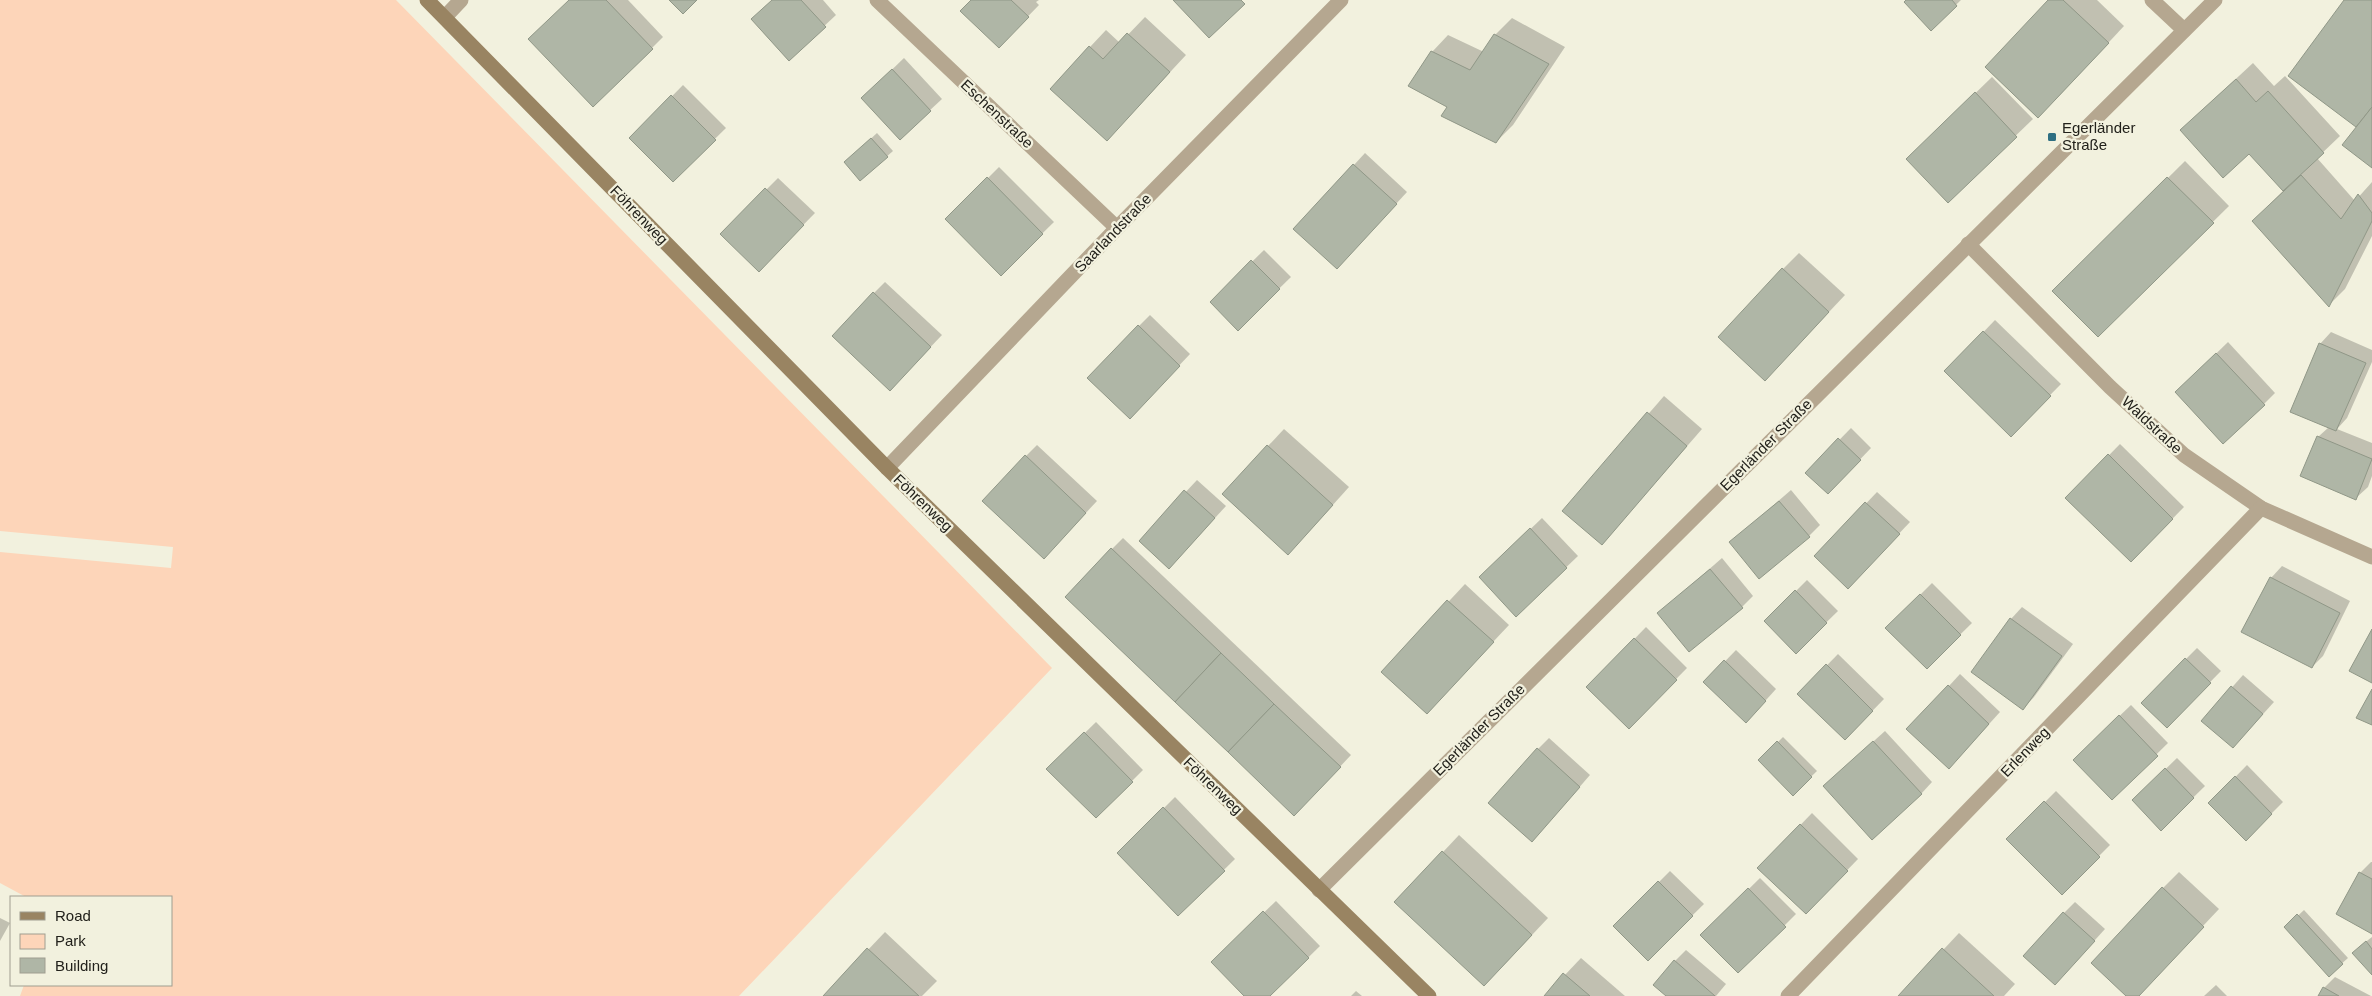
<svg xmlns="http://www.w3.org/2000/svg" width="2372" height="996" font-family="Arial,sans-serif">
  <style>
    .green { fill: #fdd5b9 }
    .shadow { fill: #0003 }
    .building { fill: #afb6a6; stroke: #909787 }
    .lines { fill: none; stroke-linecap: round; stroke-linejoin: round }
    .street { stroke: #b5a790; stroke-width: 15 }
    .secondary { stroke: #998462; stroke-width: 15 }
    .poi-dot { fill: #2e6f82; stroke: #f2f1de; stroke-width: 2 }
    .labels { text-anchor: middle; stroke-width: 4.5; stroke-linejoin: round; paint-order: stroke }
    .street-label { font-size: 15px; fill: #22211b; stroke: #f2f1de }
    .poi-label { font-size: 15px; fill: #22211b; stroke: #f2f1de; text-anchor: start }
  </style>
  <rect width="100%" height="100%" fill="#f2f1de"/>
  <path class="green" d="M 0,0 L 396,0 L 1052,668 L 739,996 L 20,996 L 24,985 L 171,985 L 171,897 L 26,897 L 0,883 L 0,552 L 171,568 L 173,547 L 0,531 Z"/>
  <g class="shadow">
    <path d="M 570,0 L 628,0 L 663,37 L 652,48 Z"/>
    <path d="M 773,0 L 823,0 L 836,15 L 789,59 Z"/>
    <path d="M 973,0 L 1039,0 L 1036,2 L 1039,5 L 1010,35 Z"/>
    <path d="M 1908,0 L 1961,0 L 1931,29 Z"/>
    <path d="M 2050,0 L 2097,0 L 2124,26 L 2055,100 Z"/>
    <path d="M 1145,17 L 1186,55 L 1107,140 L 1090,47 L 1106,30 L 1120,43 Z"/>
    <path d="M 1512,18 L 1565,47 L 1513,125 L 1496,142 L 1449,107 L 1432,52 L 1448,35 L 1484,52 L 1495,35 Z"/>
    <path d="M 904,58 L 942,99 L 900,138 L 874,87 Z"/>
    <path d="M 2253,63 L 2274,86 L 2285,76 L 2340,136 L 2317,158 L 2355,201 L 2372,182 L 2372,236 L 2345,289 L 2329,305 L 2270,204 L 2284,190 L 2250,152 L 2198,114 Z"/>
    <path d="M 1992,77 L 2033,119 L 1948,201 L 1924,143 Z"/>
    <path d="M 683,85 L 726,128 L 673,180 L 631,138 Z"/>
    <path d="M 877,133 L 893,151 L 861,179 L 851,157 Z"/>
    <path d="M 1365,153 L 1407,192 L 1348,256 L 1295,229 Z"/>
    <path d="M 2185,161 L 2229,206 L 2098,335 L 2054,291 Z"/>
    <path d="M 999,167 L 1054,222 L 1001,274 L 947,219 Z"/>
    <path d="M 778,178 L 815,213 L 759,270 L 722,234 Z"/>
    <path d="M 1264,250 L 1291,277 L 1238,329 L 1211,302 Z"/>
    <path d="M 1799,253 L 1845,295 L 1781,363 L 1783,269 Z"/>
    <path d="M 885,282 L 942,335 L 901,378 L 874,293 Z"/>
    <path d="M 1150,315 L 1190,354 L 1141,406 L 1139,326 Z"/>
    <path d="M 1995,320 L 2061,384 L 2011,435 L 1946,371 Z"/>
    <path d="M 2331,332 L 2372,350 L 2372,362 L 2347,418 L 2337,429 L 2372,443 L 2372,476 L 2368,487 L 2356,498 L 2318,437 L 2329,427 L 2320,344 Z"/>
    <path d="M 2228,342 L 2275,393 L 2264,404 L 2188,381 Z"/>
    <path d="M 1664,396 L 1702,429 L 1602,544 L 1564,511 Z"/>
    <path d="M 1851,428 L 1871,448 L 1828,493 L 1807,473 Z"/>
    <path d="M 1284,429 L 1349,487 L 1304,537 L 1223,494 Z"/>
    <path d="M 2120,444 L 2184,507 L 2131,561 L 2067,498 Z"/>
    <path d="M 1037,445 L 1097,501 L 1055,546 L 1026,456 Z"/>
    <path d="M 1197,480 L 1226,506 L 1180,556 L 1140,541 Z"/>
    <path d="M 1791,490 L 1820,525 L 1809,536 L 1731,542 Z"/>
    <path d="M 1877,492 L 1910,522 L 1859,576 L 1816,556 Z"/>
    <path d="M 1542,518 L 1578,556 L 1516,615 L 1492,566 Z"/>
    <path d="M 1123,538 L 1351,755 L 1306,803 L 1112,549 Z"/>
    <path d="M 1722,558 L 1753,596 L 1742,607 L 1659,613 Z"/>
    <path d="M 2282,566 L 2350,601 L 2323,656 L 2312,667 L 2271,578 Z"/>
    <path d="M 1807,580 L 1838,611 L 1796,652 L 1766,621 Z"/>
    <path d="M 1932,583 L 1972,623 L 1926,668 L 1887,628 Z"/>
    <path d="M 1465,584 L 1509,625 L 1427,712 L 1383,672 Z"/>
    <path d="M 2022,607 L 2073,644 L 2034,697 L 2023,709 L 2011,619 Z"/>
    <path d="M 1646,627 L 1687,668 L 1629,727 L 1588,687 Z"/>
    <path d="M 2197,648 L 2221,671 L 2167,726 L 2143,702 Z"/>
    <path d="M 1736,650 L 1776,689 L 1757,710 L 1705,682 Z"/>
    <path d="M 1838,654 L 1884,699 L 1845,739 L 1799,694 Z"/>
    <path d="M 1960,674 L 2000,712 L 1960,756 L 1949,686 Z"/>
    <path d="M 2243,675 L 2274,702 L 2244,735 L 2203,720 Z"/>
    <path d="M 2131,705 L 2168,743 L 2112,798 L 2086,748 Z"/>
    <path d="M 1096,722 L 1143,770 L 1096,817 L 1048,769 Z"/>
    <path d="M 1885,731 L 1932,782 L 1921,794 L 1836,775 Z"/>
    <path d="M 1783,737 L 1817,771 L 1793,794 L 1760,760 Z"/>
    <path d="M 1549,738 L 1590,775 L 1543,829 L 1538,749 Z"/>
    <path d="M 2177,758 L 2205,786 L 2161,829 L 2145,789 Z"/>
    <path d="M 2247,765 L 2283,802 L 2246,839 L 2210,803 Z"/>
    <path d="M 2056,791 L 2110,845 L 2062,893 L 2008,839 Z"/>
    <path d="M 1175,797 L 1235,859 L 1178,915 L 1119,853 Z"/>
    <path d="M 1812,813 L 1858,859 L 1806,913 L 1759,868 Z"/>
    <path d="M 1459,835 L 1548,918 L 1501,968 L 1396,902 Z"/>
    <path d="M 2371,862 L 2372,862 L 2372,932 L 2360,873 Z"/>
    <path d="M 1670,871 L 1704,904 L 1648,959 L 1615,926 Z"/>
    <path d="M 2179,872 L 2219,909 L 2137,996 L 2128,996 L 2163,888 Z"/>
    <path d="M 1760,878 L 1796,914 L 1738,972 L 1702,935 Z"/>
    <path d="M 1276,901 L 1320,946 L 1269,996 L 1246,996 L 1213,962 Z"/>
    <path d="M 2075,902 L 2105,929 L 2066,972 L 2064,913 Z"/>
    <path d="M 2304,910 L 2348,958 L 2329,975 L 2286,927 Z"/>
    <path d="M 0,918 L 10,923 L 0,941 Z"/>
    <path d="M 885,932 L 937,981 L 922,996 L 824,996 Z"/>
    <path d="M 1959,933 L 2015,984 L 2004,996 L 1900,996 Z"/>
    <path d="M 2372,937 L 2372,973 L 2359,947 Z"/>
    <path d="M 1686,950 L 1726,984 L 1716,996 L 1668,996 L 1675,961 Z"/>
    <path d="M 1581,958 L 1625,996 L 1545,996 Z"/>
    <path d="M 2335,977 L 2371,996 L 2319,996 L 2324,988 Z"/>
    <path d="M 2216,985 L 2227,996 L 2204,996 Z"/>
    <path d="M 1356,991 L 1362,996 L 1351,996 Z"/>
  </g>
  <g class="building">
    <path d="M 569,0 L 606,0 L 653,49 L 593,107 L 528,39 Z"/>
    <path d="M 669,0 L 697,0 L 683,14 Z"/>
    <path d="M 772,0 L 801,0 L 826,27 L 789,61 L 751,19 Z"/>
    <path d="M 971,0 L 1011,0 L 1029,17 L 999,48 L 960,11 Z"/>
    <path d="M 1173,0 L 1241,0 L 1245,4 L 1209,38 Z"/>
    <path d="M 1906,0 L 1952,0 L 1957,6 L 1931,31 L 1904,2 Z"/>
    <path d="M 2048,0 L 2063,0 L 2109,43 L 2038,118 L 1985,67 Z"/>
    <path d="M 2344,0 L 2372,0 L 2372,107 L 2356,127 L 2288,76 Z"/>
    <path d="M 1127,33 L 1170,72 L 1107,141 L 1050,89 L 1089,46 L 1103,59 Z"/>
    <path d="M 1494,34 L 1549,64 L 1496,143 L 1441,116 L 1447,107 L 1408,86 L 1431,51 L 1470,70 Z"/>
    <path d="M 892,69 L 931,111 L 900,140 L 861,98 Z"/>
    <path d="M 2236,79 L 2256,102 L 2268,91 L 2324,153 L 2283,191 L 2249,154 L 2223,178 L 2180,130 Z"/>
    <path d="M 1975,92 L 2017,137 L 1948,203 L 1906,159 Z"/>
    <path d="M 671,95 L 716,140 L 673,182 L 629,138 Z"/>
    <path d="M 2372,107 L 2372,168 L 2342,145 Z"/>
    <path d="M 871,138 L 888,157 L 860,181 L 844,162 Z"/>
    <path d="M 1353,164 L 1397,204 L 1337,269 L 1293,229 Z"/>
    <path d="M 2301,175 L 2341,219 L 2358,194 L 2372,213 L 2372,221 L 2329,307 L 2252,221 Z"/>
    <path d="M 987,177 L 1043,234 L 1001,276 L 945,219 Z"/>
    <path d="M 2167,177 L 2214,223 L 2098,337 L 2052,291 Z"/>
    <path d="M 765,188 L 804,225 L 759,272 L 720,234 Z"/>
    <path d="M 1251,260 L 1280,289 L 1238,331 L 1210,302 Z"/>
    <path d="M 1782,268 L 1829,312 L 1765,381 L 1718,337 Z"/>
    <path d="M 873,292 L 931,347 L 890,391 L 832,336 Z"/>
    <path d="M 1138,325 L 1180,366 L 1130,419 L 1087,378 Z"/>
    <path d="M 1983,331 L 2051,396 L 2011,437 L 1944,371 Z"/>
    <path d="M 2319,343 L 2366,363 L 2336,431 L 2290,412 Z"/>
    <path d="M 2216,353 L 2265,405 L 2223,444 L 2175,392 Z"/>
    <path d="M 1647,412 L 1687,446 L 1602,545 L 1562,511 Z"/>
    <path d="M 2317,436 L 2372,459 L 2356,500 L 2300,476 Z"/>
    <path d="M 1838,438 L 1861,460 L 1828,494 L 1805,473 Z"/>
    <path d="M 1267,445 L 1333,505 L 1288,555 L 1222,494 Z"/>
    <path d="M 2108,454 L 2173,519 L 2131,562 L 2065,498 Z"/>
    <path d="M 1025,455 L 1086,513 L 1044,559 L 982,501 Z"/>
    <path d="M 1184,490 L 1215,518 L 1169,569 L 1139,541 Z"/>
    <path d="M 1779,501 L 1810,537 L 1759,579 L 1729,542 Z"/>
    <path d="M 1865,502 L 1900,534 L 1848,589 L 1814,556 Z"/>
    <path d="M 1530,528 L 1567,568 L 1516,617 L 1479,577 Z"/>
    <path d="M 1111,548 L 1221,653 L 1175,702 L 1065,597 Z"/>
    <path d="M 1710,569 L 1743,608 L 1689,652 L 1657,613 Z"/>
    <path d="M 2270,577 L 2340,613 L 2312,668 L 2241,632 Z"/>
    <path d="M 1795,590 L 1827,623 L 1796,654 L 1764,621 Z"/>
    <path d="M 1920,594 L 1961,635 L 1927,669 L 1885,628 Z"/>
    <path d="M 1447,600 L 1494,642 L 1427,714 L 1381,672 Z"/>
    <path d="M 2010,618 L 2062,656 L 2023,710 L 1971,672 Z"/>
    <path d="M 2372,629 L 2372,683 L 2349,671 Z"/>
    <path d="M 1634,638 L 1677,680 L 1629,729 L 1586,687 Z"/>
    <path d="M 1221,653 L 1274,704 L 1228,752 L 1175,702 Z"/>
    <path d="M 2185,658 L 2211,683 L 2167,728 L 2141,703 Z"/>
    <path d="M 1724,660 L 1766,701 L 1746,723 L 1703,682 Z"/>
    <path d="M 1826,664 L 1873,711 L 1845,740 L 1797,694 Z"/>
    <path d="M 1948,685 L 1989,724 L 1949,769 L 1906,729 Z"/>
    <path d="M 2231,686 L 2263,714 L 2233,748 L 2201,721 Z"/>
    <path d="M 2372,689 L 2372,725 L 2356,718 Z"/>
    <path d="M 1274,704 L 1341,767 L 1294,816 L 1228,752 Z"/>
    <path d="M 2119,715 L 2158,756 L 2112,800 L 2073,760 Z"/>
    <path d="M 1084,732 L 1133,782 L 1096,818 L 1046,769 Z"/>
    <path d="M 1777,741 L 1812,777 L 1793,796 L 1758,760 Z"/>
    <path d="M 1873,741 L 1922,794 L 1872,840 L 1823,786 Z"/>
    <path d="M 1537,748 L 1580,787 L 1532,842 L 1488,803 Z"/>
    <path d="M 2165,768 L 2194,798 L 2161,831 L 2132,800 Z"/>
    <path d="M 2235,776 L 2272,814 L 2246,841 L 2208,803 Z"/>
    <path d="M 2044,801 L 2100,857 L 2062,895 L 2006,839 Z"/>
    <path d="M 1163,807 L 1225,871 L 1178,916 L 1117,853 Z"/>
    <path d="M 1800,824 L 1848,871 L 1806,914 L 1757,868 Z"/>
    <path d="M 1442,851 L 1532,935 L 1484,986 L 1394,902 Z"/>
    <path d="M 2359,872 L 2372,879 L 2372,934 L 2336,914 Z"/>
    <path d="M 1658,881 L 1693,916 L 1648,961 L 1613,926 Z"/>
    <path d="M 2162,887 L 2204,927 L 2139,996 L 2126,996 L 2091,963 Z"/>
    <path d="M 1748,888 L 1786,927 L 1738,973 L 1700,935 Z"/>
    <path d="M 1263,911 L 1309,958 L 1270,996 L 1244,996 L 1211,962 Z"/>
    <path d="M 2063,912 L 2095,941 L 2055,985 L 2023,956 Z"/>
    <path d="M 2297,914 L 2343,964 L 2329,977 L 2284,927 Z"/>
    <path d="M 2366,941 L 2372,949 L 2372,975 L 2352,953 Z"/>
    <path d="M 867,948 L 919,996 L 823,996 Z"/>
    <path d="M 1942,948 L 1994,996 L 1898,996 Z"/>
    <path d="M 1674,960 L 1715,996 L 1666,996 L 1653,985 Z"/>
    <path d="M 1563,973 L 1590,996 L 1544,996 Z"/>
    <path d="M 2323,987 L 2339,996 L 2318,996 Z"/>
  </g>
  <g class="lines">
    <g class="street">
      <path d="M 877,0 L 1117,228"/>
      <path d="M 2152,0 L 2184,30"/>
      <path d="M 445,17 L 461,0"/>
      <path d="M 1968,244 L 2110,387 L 2184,455 L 2261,508 L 2372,557"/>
      <path d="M 887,468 L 1117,228 L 1341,0"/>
      <path d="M 1319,890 L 2215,0"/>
      <path d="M 1788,996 L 2261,508"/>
    </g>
    <path class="secondary" d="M 427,0 L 887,468 L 1429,996"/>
  </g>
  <rect class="poi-dot" x="2047" y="132" width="10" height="10" rx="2.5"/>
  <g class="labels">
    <g class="street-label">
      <text transform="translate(997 114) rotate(43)" y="5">Eschenstraße</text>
      <text transform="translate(639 215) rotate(46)" y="5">Föhrenweg</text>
      <text transform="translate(1113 233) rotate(-46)" y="5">Saarlandstraße</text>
      <text transform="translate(2152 425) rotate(43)" y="5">Waldstraße</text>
      <text transform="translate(1766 445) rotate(-45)" y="5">Egerländer Straße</text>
      <text transform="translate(923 503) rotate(44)" y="5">Föhrenweg</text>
      <text transform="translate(1479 730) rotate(-45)" y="5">Egerländer Straße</text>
      <text transform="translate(2025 752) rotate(-46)" y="5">Erlenweg</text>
      <text transform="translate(1213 786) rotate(44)" y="5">Föhrenweg</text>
    </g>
    <g class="poi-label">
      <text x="2062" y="133">Egerländer<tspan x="2062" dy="17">Straße</tspan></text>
    </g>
  </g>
  <rect x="10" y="896" width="162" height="90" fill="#f2f1de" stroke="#9f9e90"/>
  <rect x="20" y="912" width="25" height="8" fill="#998462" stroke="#9f9e90"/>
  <text x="55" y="921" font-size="15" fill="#22211b">Road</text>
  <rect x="20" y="934" width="25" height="15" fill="#fdd5b9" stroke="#9f9e90"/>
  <text x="55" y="946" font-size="15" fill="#22211b">Park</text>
  <rect x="20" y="958" width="25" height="15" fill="#afb6a6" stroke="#9f9e90"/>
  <text x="55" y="971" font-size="15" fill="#22211b">Building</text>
</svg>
